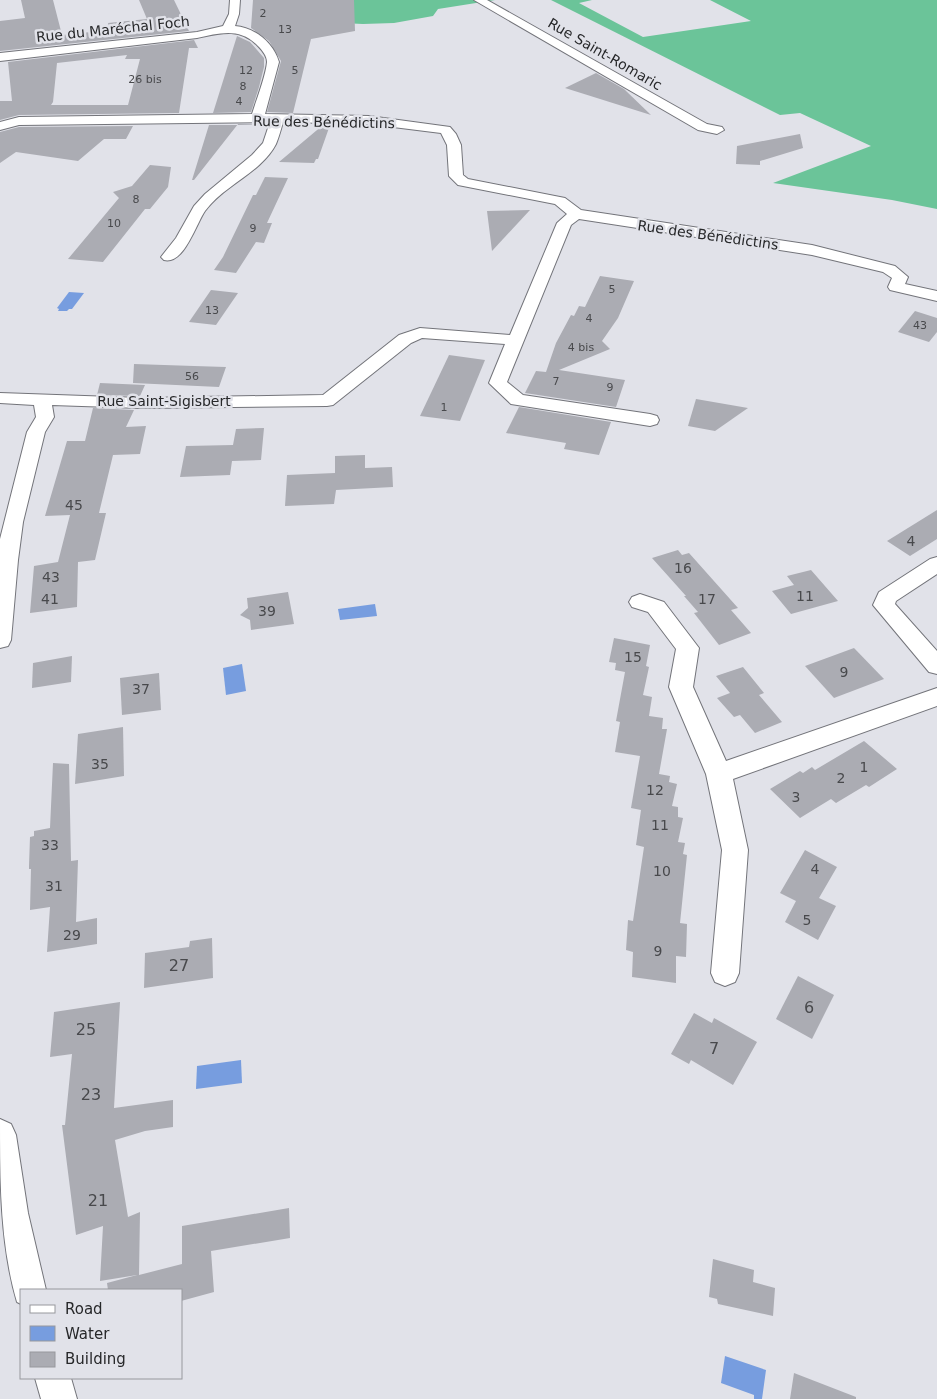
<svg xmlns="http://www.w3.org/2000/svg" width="937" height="1399" font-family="'DejaVu Sans',sans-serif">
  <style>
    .forest { fill: #6bc499 }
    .water { fill: #779ddf }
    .building { fill: #abacb3; fill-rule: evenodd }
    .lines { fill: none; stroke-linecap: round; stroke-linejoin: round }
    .minor-casing { stroke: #73747a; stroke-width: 2 }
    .minor { fill: #fff; fill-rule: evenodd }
    .labels { text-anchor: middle; stroke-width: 5; stroke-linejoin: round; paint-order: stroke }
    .far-number-label { font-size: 11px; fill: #48494c }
    .far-street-label { font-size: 14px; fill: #27282a; stroke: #e1e2e9 }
    .number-label { font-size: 14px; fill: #48494c }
    .near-number-label { font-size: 16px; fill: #48494c }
  </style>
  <rect width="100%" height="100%" fill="#e1e2e9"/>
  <g class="forest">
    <path d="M 295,0 L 495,0 L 438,9 L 433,16 L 394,23 L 363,24 L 299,21 Z"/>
    <path d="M 551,0 L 592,0 L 579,3 L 643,37 L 751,21 L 710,0 L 937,0 L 937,209 L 892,200 L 773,183 L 871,146 L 800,113 L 780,115 Z"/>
  </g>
  <g class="water">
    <path d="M 69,292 L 84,293 L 72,309 L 69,309 L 67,311 L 58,311 L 59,309 L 57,308 Z"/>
    <path d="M 375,604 L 377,616 L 340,620 L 338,609 Z"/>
    <path d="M 242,664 L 246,691 L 226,695 L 223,668 Z"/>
    <path d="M 241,1060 L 242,1083 L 196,1089 L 197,1066 Z"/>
    <path d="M 725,1356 L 766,1370 L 762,1399 L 754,1399 L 754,1395 L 721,1383 Z"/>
  </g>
  <g class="building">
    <path d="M 21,0 L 53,0 L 62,35 L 110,30 L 108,23 L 147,19 L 139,0 L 174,0 L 189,31 L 0,51 L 0,21 L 25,18 Z"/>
    <path d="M 253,0 L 354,0 L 355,31 L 311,39 L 293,113 L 267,112 L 281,61 L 269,41 L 251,28 Z"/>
    <path d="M 237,36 L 250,42 L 264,58 L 264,67 L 259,87 L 251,112 L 213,113 Z"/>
    <path d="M 194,40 L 198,48 L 189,48 L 179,113 L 19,115 L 0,120 L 0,101 L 12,101 L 8,62 ZM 127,55 L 125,59 L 140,59 L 128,105 L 51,105 L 53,102 L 57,63 Z"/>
    <path d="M 596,73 L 624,89 L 651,115 L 565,88 Z"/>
    <path d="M 238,124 L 194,180 L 192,180 L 209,125 L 253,124 Z"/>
    <path d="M 323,125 L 330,125 L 318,159 L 316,159 L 314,163 L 279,162 Z"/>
    <path d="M 133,126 L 126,139 L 104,139 L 78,161 L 16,152 L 0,163 L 0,132 L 19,127 Z"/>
    <path d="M 800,134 L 803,148 L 760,161 L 760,165 L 736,164 L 737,146 Z"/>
    <path d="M 150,165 L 171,167 L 168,187 L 150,209 L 145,209 L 103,262 L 68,259 L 119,198 L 113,192 L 132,186 Z"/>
    <path d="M 265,177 L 288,178 L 267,223 L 272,223 L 264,243 L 256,242 L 236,273 L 214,270 L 223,257 L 253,195 L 256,195 Z"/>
    <path d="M 530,210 L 492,251 L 487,211 Z"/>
    <path d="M 600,276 L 634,281 L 618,318 L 602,341 L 610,349 L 559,370 L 625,380 L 616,407 L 525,393 L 536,371 L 546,372 L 556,343 L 571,315 L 574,316 L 579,306 L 585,307 Z"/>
    <path d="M 211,290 L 238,293 L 216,325 L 189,322 Z"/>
    <path d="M 915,311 L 937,318 L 937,332 L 929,342 L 898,332 Z"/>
    <path d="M 449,355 L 485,360 L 460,421 L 420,416 Z"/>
    <path d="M 134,364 L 194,366 L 226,367 L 219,387 L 133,383 Z"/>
    <path d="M 100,383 L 145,385 L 140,396 L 97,395 Z"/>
    <path d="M 696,399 L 748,408 L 715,431 L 688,426 Z"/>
    <path d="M 519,407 L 611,422 L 599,455 L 564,449 L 566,443 L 506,433 Z"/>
    <path d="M 93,408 L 134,410 L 126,427 L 146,426 L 140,454 L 113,455 L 99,513 L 106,513 L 95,560 L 78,562 L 77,607 L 30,613 L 34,566 L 58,562 L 70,515 L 45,516 L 67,441 L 85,441 Z"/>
    <path d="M 264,428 L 261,460 L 232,461 L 230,475 L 180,477 L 186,446 L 233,445 L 236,429 Z"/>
    <path d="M 365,455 L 365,468 L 392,467 L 393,487 L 336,490 L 334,504 L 285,506 L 287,475 L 335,473 L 335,456 Z"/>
    <path d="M 937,510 L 937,539 L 910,556 L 887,541 Z"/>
    <path d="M 678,550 L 682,555 L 689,553 L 738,608 L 731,610 L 751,633 L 719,645 L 694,613 L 698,612 L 684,596 L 686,596 L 652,558 Z"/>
    <path d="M 811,570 L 838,601 L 791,614 L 772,591 L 794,585 L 787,576 Z"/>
    <path d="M 288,592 L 294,624 L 251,630 L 250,620 L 240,615 L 248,608 L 247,598 Z"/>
    <path d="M 614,638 L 650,645 L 646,666 L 649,667 L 643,695 L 652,697 L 649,716 L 663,718 L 662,729 L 667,729 L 659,774 L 670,776 L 669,782 L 677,784 L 672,806 L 678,807 L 678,817 L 683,818 L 678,842 L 685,843 L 683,854 L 687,855 L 680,923 L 687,924 L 686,957 L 676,956 L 676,983 L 632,977 L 633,952 L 626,950 L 628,920 L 633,921 L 644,847 L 636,845 L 641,810 L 631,808 L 640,756 L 615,752 L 620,722 L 616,721 L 625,672 L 615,670 L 616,663 L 609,662 Z"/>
    <path d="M 854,648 L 884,679 L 834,698 L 805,666 Z"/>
    <path d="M 72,656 L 71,682 L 32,688 L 33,663 Z"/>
    <path d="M 743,667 L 764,693 L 759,695 L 782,722 L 755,733 L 740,715 L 734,717 L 717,698 L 730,693 L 716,676 Z"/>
    <path d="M 159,673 L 161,710 L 122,715 L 120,678 Z"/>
    <path d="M 123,727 L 124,776 L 75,784 L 78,734 Z"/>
    <path d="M 864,741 L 897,769 L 869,787 L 866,785 L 836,803 L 831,799 L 800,818 L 770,789 L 800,771 L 803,773 L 812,767 L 815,770 Z"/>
    <path d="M 53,763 L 69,764 L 71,861 L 78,860 L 76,922 L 97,918 L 97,944 L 47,952 L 50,907 L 30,910 L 31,869 L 29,869 L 29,866 L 30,837 L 34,836 L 34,831 L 50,828 Z"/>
    <path d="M 805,850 L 837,867 L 819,898 L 836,906 L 818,940 L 785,922 L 796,901 L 780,893 Z"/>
    <path d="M 212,938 L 213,978 L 144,988 L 145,953 L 189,947 L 190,941 Z"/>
    <path d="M 798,976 L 834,995 L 812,1039 L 776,1019 Z"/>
    <path d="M 120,1002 L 114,1108 L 173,1100 L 173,1127 L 145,1131 L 115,1140 L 128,1217 L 140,1212 L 139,1275 L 182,1264 L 182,1226 L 289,1208 L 290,1238 L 211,1251 L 214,1292 L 181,1301 L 181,1290 L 108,1290 L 107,1283 L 137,1275 L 100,1281 L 103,1226 L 76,1235 L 62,1125 L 65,1125 L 72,1054 L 50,1057 L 54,1012 Z"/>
    <path d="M 694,1013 L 712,1023 L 714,1018 L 757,1042 L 733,1085 L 691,1060 L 689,1064 L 671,1054 Z"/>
    <path d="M 713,1259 L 754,1270 L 753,1282 L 775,1288 L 773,1316 L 718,1304 L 717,1299 L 709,1297 Z"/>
    <path d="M 794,1373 L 856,1397 L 856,1399 L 790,1399 Z"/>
  </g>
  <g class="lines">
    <defs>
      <g id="minor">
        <path d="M 230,0 L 240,0 L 239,14 L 235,26 C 255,28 273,42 279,62 L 265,114 L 369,116 L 450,127 L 456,134 L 461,145 L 463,175 L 468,179 L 565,198 L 581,210 L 812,245 L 895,266 L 908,277 L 905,284 L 937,291 L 937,301 L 890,290 L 888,287 L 892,278 L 883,272 L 812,255 L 579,219 L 571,225 L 507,382 L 523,395 L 650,414 L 657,416 L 659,420 L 657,424 L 650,426 L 511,404 L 489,383 L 505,344 L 422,338 L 411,343 L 333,405 L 327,406 L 141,408 L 52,405 L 54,417 L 45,432 L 23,522 L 18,560 L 11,640 L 8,646 L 0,648 L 0,539 L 27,432 L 36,417 L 34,405 L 0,403 L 0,393 L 141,398 L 323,395 L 399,335 L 420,328 L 510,335 L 557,223 L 567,214 L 555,204 L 458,185 L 449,176 L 447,145 L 441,133 L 369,124 L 283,122 C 281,129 279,137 276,144 C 261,173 224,185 205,211 C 196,224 184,265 164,260 L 161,257 L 176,238 L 194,206 L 205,194 L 252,155 L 263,143 L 270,122 L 19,125 L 0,130 L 0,122 L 19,117 L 252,114 C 256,101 266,75 267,62 C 267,56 262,50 258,46 C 240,27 220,33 197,38 L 0,61 L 0,53 L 197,32 L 223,26 L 229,14 Z"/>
        <path d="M 474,0 L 487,0 L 707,124 L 722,127 L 724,130 L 717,134 L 698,130 Z"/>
        <path d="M 937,557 L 937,574 L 896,601 L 895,604 L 937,651 L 937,674 L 929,672 L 873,605 L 879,592 L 930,559 Z"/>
        <path d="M 640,594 L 664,602 L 699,648 L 693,687 L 726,761 L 937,688 L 937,706 L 733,779 L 748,850 L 739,973 L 735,982 L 725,986 L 715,982 L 711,973 L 722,850 L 706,774 L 669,687 L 676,649 L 648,612 L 632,607 L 629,602 L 632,597 Z"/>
        <path d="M 0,1119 L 11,1124 L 16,1135 L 28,1213 L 46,1290 L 21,1290 L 21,1304 L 17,1302 C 0,1245 0,1180 0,1119 Z"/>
        <path d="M 35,1378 L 71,1378 L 77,1399 L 41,1399 Z"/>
      </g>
    </defs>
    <use href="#minor" class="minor-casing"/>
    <use href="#minor" class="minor"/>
  </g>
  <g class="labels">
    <g class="far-number-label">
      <text x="263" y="17">2</text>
      <text x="285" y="33">13</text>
      <text x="246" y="74">12</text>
      <text x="295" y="74">5</text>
      <text x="145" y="83">26 bis</text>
      <text x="243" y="90">8</text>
      <text x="239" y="105">4</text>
      <text x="136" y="203">8</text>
      <text x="114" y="227">10</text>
      <text x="253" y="232">9</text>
      <text x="612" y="293">5</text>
      <text x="212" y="314">13</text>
      <text x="589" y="322">4</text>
      <text x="920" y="329">43</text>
      <text x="581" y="351">4 bis</text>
      <text x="192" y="380">56</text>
      <text x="556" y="385">7</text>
      <text x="610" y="391">9</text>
      <text x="444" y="411">1</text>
    </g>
    <g class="far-street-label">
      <text transform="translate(113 29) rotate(-6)" y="5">Rue du Maréchal Foch</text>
      <text transform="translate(605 54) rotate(30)" y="5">Rue Saint-Romaric</text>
      <text transform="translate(324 122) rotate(1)" y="5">Rue des Bénédictins</text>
      <text transform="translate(708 235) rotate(8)" y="5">Rue des Bénédictins</text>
      <text x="164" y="406">Rue Saint-Sigisbert</text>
    </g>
    <g class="number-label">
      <text x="74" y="510">45</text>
      <text x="911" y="546">4</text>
      <text x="683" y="573">16</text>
      <text x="51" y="582">43</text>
      <text x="805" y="601">11</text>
      <text x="50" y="604">41</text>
      <text x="707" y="604">17</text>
      <text x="267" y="616">39</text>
      <text x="633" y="662">15</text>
      <text x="844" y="677">9</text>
      <text x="141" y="694">37</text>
      <text x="100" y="769">35</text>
      <text x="864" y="772">1</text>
      <text x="841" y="783">2</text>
      <text x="655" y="795">12</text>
      <text x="796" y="802">3</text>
      <text x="660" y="830">11</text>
      <text x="50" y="850">33</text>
      <text x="815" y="874">4</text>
      <text x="662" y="876">10</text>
      <text x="54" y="891">31</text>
      <text x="807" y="925">5</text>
      <text x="72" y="940">29</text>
      <text x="658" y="956">9</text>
    </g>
    <g class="near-number-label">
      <text x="179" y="971">27</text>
      <text x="809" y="1013">6</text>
      <text x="86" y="1035">25</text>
      <text x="714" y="1054">7</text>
      <text x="91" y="1100">23</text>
      <text x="98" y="1206">21</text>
    </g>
  </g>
  <rect x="20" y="1289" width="162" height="90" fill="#e1e2e9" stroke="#97989d"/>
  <rect x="30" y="1305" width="25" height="8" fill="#ffffff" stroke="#97989d"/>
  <text x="65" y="1314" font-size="15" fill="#27282a">Road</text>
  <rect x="30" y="1326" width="25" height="15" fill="#779ddf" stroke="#97989d"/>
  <text x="65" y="1339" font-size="15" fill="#27282a">Water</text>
  <rect x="30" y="1352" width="25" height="15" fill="#abacb3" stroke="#97989d"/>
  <text x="65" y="1364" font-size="15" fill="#27282a">Building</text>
</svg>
